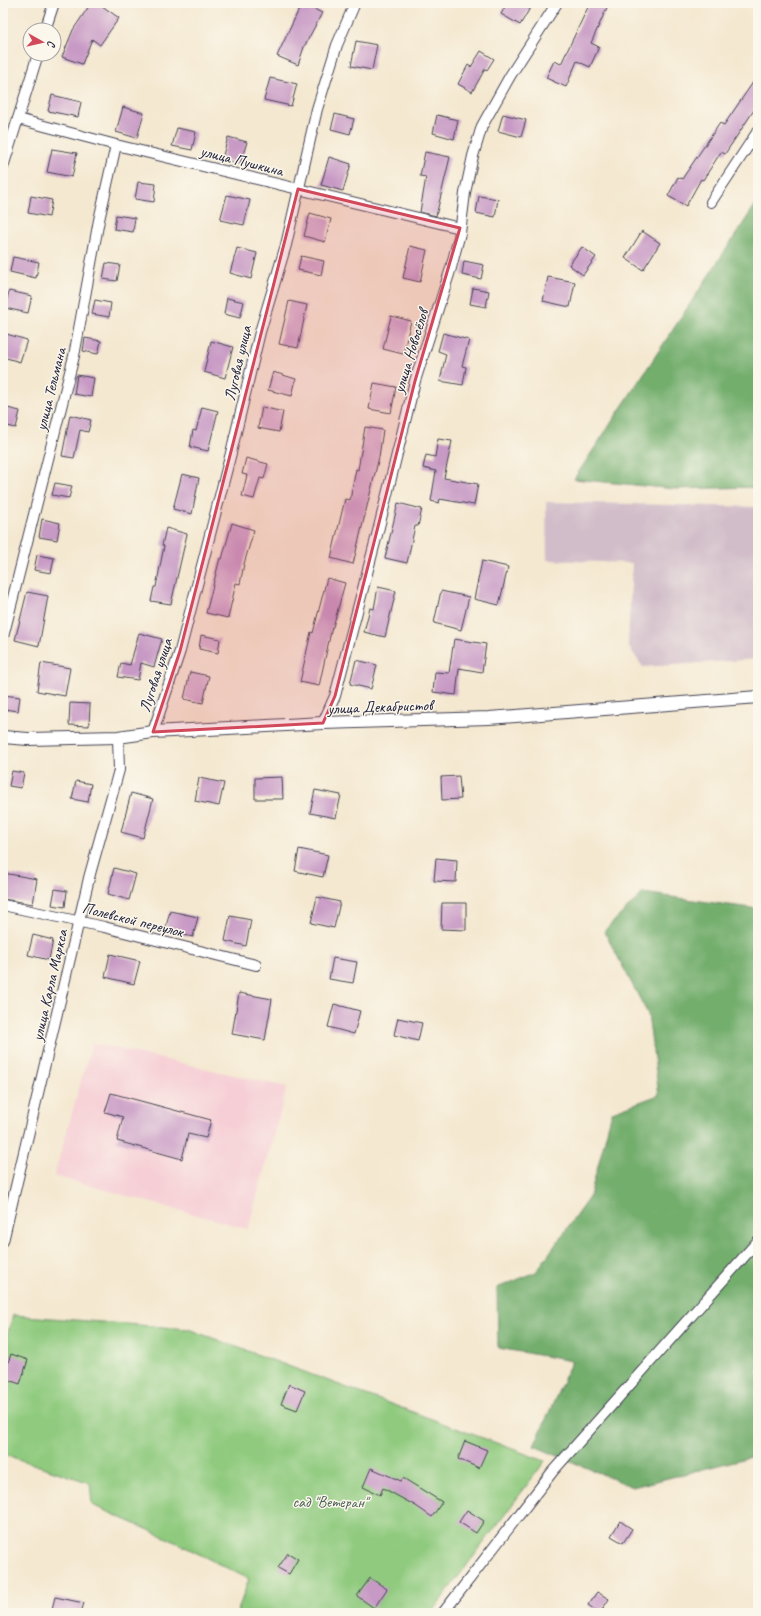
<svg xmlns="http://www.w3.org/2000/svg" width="761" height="1616" font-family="Caveat,sans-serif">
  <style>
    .built { fill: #f6cfd6 }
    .industrial { fill: #d1bdc9 }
    .green { fill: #8fca7e; stroke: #58765c }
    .forest { fill: #73ae6d; stroke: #4a6854 }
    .building { fill: #c799c5 }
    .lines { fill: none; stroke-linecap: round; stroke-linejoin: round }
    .minor-casing { stroke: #424051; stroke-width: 12 }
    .tertiary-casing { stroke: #424051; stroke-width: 14 }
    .minor { stroke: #fff; stroke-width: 10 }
    .tertiary { stroke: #fff; stroke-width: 12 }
    .marked { fill: #d1495b; fill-opacity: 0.2; stroke: #d1495b; stroke-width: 3; stroke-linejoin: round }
    .labels { text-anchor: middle; stroke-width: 3; stroke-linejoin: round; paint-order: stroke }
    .street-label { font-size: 16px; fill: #22223b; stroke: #fbf7ec }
    .park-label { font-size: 16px; fill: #485d52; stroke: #fbf7ec }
  </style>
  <rect width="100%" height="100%" fill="#fbf7ec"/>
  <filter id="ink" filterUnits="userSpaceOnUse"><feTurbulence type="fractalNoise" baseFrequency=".025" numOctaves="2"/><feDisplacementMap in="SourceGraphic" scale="8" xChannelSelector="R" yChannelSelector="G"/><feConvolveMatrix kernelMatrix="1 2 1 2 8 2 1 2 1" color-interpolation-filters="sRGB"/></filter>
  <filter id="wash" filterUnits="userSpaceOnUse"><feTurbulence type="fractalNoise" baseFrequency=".012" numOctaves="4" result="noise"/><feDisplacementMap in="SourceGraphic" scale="16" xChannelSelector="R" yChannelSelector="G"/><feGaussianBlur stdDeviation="0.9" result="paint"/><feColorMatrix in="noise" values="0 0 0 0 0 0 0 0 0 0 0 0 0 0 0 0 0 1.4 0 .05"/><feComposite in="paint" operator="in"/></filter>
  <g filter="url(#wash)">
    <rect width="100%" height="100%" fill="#f4e8d0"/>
    <path class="built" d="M 92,1043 L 287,1087 L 248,1229 L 54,1176 Z"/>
    <path class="industrial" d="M 546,502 L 758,507 L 758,659 L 643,667 L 628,646 L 632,563 L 547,560 Z"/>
    <path class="green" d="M 13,1315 L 188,1329 L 545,1461 L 431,1613 L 237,1613 L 249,1579 L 165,1537 L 92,1505 L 90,1483 L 3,1454 L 3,1350 Z"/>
    <g class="forest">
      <path d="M 758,201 L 758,487 L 675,489 L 574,479 Z"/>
      <path d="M 643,893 L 758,909 L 758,1455 L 633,1487 L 534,1446 L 572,1361 L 498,1348 L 497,1288 L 536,1272 L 590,1196 L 612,1112 L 659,1095 L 648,1014 L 604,931 Z"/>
    </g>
    <g id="blocks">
      <g class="building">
        <path d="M 91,3 L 98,3 L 119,18 L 100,45 L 92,39 L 82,64 L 62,57 L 73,30 Z"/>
        <path d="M 302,3 L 322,13 L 304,47 L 298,65 L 277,56 Z"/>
        <path d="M 507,3 L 533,3 L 520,25 L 501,14 Z"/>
        <path d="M 590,3 L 609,3 L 591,43 L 599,47 L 590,67 L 577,61 L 566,87 L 546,78 L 554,61 L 561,64 Z"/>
        <path d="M 356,41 L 377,45 L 372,70 L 351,66 Z"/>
        <path d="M 481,51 L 494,59 L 487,70 L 485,69 L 472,92 L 458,84 L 468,65 L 471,67 Z"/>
        <path d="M 758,75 L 758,104 L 725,154 L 721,152 L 703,180 L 701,179 L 686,206 L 668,196 L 678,177 L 682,179 L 720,123 L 724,125 Z"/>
        <path d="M 270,78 L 297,84 L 291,106 L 264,100 Z"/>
        <path d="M 52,95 L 81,102 L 78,117 L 48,111 Z"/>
        <path d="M 123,107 L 144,113 L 137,138 L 116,132 Z"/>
        <path d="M 335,114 L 354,119 L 350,134 L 331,129 Z"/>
        <path d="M 503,114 L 526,120 L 521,137 L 498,131 Z"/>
        <path d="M 437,115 L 458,120 L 454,139 L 433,133 Z"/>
        <path d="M 177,128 L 196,132 L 192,150 L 172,146 Z"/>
        <path d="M 228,137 L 247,142 L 240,164 L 222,159 Z"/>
        <path d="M 52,149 L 77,153 L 72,177 L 47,172 Z"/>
        <path d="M 425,152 L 450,157 L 436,216 L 420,212 L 426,177 L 420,176 Z"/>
        <path d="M 329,157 L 351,164 L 343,191 L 321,185 Z"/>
        <path d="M 138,182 L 156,184 L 154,202 L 135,199 Z"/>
        <path d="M 227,195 L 250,200 L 244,225 L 220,220 Z"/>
        <path d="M 31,196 L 52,200 L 49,217 L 28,213 Z"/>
        <path d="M 479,196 L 498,199 L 495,217 L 476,213 Z"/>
        <path d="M 310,213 L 331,219 L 325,242 L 304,236 Z"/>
        <path d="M 116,215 L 135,218 L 133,232 L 114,229 Z"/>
        <path d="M 642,231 L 660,243 L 643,270 L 625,258 Z"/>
        <path d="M 410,246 L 427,250 L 420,282 L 403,278 Z"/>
        <path d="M 582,247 L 596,257 L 583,275 L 569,265 Z"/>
        <path d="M 237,248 L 257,253 L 251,279 L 230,273 Z"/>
        <path d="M 301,256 L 324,261 L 321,275 L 298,270 Z"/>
        <path d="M 13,257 L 39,262 L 36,278 L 10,272 Z"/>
        <path d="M 464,261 L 484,265 L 481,279 L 462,275 Z"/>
        <path d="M 106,263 L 120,265 L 117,281 L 103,279 Z"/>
        <path d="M 548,277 L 575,282 L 570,307 L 543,301 Z"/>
        <path d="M 473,288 L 489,291 L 486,307 L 470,304 Z"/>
        <path d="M 9,291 L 32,296 L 28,313 L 5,308 Z"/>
        <path d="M 227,298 L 244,302 L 240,318 L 224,314 Z"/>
        <path d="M 95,300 L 111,303 L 109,317 L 92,314 Z"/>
        <path d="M 289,301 L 307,305 L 298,348 L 279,344 Z"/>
        <path d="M 391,316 L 411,321 L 403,354 L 383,349 Z"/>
        <path d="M 3,333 L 27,340 L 20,362 L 3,357 Z"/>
        <path d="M 443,333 L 469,340 L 462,366 L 466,367 L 463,385 L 440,381 L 446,354 L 438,351 Z"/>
        <path d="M 85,338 L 101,341 L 98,354 L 83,351 Z"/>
        <path d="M 211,341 L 233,347 L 225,378 L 204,372 Z"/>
        <path d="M 273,372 L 296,379 L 292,396 L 268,390 Z"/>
        <path d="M 77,375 L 94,378 L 91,397 L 74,394 Z"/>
        <path d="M 374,383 L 396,387 L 391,413 L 369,409 Z"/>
        <path d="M 3,407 L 20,411 L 16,428 L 3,425 Z"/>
        <path d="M 202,407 L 218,411 L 208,451 L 190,447 L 193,430 L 196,431 Z"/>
        <path d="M 262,407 L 283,412 L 279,432 L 258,428 Z"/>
        <path d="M 70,415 L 91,420 L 88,432 L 80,430 L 74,458 L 62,456 Z"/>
        <path d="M 365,427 L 383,430 L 379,457 L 353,564 L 331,558 L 345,499 L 350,500 L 356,469 L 358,470 Z"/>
        <path d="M 438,439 L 452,441 L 444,478 L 478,484 L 474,505 L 440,499 L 439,503 L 431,501 L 436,471 L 423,468 L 426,455 L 435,457 Z"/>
        <path d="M 246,458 L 268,464 L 264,479 L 260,478 L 254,499 L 242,496 L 247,475 L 242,474 Z"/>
        <path d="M 182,474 L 199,478 L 192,514 L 173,509 Z"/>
        <path d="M 55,483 L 72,486 L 69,498 L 52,495 Z"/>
        <path d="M 398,503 L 422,509 L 418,526 L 415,526 L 407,563 L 385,558 Z"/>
        <path d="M 42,519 L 60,523 L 57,540 L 39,537 Z"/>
        <path d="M 232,523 L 254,530 L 244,564 L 240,584 L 236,583 L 228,618 L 206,613 L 220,558 L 222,559 Z"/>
        <path d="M 166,528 L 187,534 L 171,604 L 151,601 L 154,587 L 156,587 L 164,546 L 162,545 Z"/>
        <path d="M 37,555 L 54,558 L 51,573 L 34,570 Z"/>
        <path d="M 482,561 L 508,567 L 499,605 L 474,599 Z"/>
        <path d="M 327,578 L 345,583 L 333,627 L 332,627 L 319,686 L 300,682 L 311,632 L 313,633 Z"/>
        <path d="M 378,587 L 396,591 L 385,637 L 364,632 L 370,608 L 374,609 Z"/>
        <path d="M 441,591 L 469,597 L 461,630 L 434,623 Z"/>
        <path d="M 27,592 L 48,596 L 39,646 L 15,640 Z"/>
        <path d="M 139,633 L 162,639 L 154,667 L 141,663 L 138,680 L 118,677 L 121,663 L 130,665 Z"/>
        <path d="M 201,635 L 220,639 L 218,653 L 199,649 Z"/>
        <path d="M 454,639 L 486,644 L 482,672 L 459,668 L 456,695 L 433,692 L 435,672 L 449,673 Z"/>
        <path d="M 356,660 L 377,665 L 371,689 L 350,684 Z"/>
        <path d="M 41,663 L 70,668 L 65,696 L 37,691 Z"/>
        <path d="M 190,672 L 209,676 L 203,703 L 184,699 Z"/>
        <path d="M 3,695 L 20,697 L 18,711 L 3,709 Z"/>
        <path d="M 70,703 L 90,704 L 89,726 L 69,725 Z"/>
        <path d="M 12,771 L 24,773 L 21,788 L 9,786 Z"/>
        <path d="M 459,776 L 461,799 L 442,800 L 441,777 Z"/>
        <path d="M 282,777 L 283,799 L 255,799 L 255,778 Z"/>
        <path d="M 199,778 L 224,783 L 219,806 L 195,801 Z"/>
        <path d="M 76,781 L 91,784 L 88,802 L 72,799 Z"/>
        <path d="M 315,790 L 341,795 L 336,818 L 310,813 Z"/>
        <path d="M 131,793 L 153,799 L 143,838 L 121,832 Z"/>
        <path d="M 299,849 L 328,855 L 323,877 L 295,871 Z"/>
        <path d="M 436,858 L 457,860 L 456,882 L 434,881 Z"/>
        <path d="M 114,868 L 136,874 L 129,900 L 108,894 Z"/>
        <path d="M 3,873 L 37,879 L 33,904 L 3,899 Z"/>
        <path d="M 55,889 L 67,891 L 65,907 L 52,905 Z"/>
        <path d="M 317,897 L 340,902 L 334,928 L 311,923 Z"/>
        <path d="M 442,903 L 466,903 L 466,930 L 441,929 Z"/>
        <path d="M 170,911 L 198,917 L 193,937 L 165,931 Z"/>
        <path d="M 230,916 L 251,920 L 246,946 L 225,941 Z"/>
        <path d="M 33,935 L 53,940 L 49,960 L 28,955 Z"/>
        <path d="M 110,954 L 140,961 L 134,984 L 105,977 Z"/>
        <path d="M 333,958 L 357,962 L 353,983 L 329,979 Z"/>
        <path d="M 239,993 L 272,999 L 265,1040 L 232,1034 Z"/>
        <path d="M 334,1004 L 360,1011 L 354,1034 L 328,1027 Z"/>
        <path d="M 398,1018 L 422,1023 L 418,1041 L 394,1035 Z"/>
        <path d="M 111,1093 L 211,1120 L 206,1138 L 188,1134 L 182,1159 L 117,1141 L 123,1117 L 105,1112 Z"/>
        <path d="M 11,1354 L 28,1360 L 20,1384 L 3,1378 Z"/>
        <path d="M 289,1384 L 305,1391 L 297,1410 L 281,1404 Z"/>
        <path d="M 465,1441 L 487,1450 L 479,1468 L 458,1459 Z"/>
        <path d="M 371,1468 L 401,1481 L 403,1478 L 442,1502 L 432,1517 L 416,1506 L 383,1488 L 380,1495 L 363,1487 Z"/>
        <path d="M 467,1510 L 484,1521 L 476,1533 L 459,1522 Z"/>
        <path d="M 620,1521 L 632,1529 L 623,1543 L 611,1536 Z"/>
        <path d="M 288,1553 L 298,1559 L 289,1574 L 278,1568 Z"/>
        <path d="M 370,1578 L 387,1589 L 374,1608 L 357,1596 Z"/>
        <path d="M 597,1592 L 609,1599 L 600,1613 L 588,1605 Z"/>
        <path d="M 55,1597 L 84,1603 L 81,1613 L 51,1613 Z"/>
      </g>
    </g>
  </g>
  <g filter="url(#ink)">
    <use href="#blocks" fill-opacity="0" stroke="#424051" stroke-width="1"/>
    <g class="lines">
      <defs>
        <g id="minor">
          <path d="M 45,30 L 54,3"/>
          <path d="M 18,119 L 116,145 L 460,228"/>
          <path d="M 3,167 L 38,54"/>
          <path d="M 711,202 L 758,131"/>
          <path d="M 3,637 L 74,356 L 99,220 L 116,145"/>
          <path d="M 323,723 L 335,696 L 378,531 L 415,381 L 451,268 L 460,233 L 465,193 L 473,156 L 482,126 L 510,76 L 557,3"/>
          <path d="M 153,732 L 180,651 L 231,453 L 260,332 L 286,245 L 317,109 L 337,45 L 355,3"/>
          <path d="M 3,905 L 104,927 L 256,965"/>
          <path d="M 3,1241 L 90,874 L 119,770 L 118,737"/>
          <path d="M 443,1613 L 553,1471 L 758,1241"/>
        </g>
        <path id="tertiary" d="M 3,737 L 28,739 L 118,737 L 153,732 L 323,723 L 489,718 L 758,697"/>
      </defs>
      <use href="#minor" class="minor-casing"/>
      <use href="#tertiary" class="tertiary-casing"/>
      <use href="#minor" class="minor"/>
      <use href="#tertiary" class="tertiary"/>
    </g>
  </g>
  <path class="marked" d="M 298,189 L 460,228 L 415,381 L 335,696 L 323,723 L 153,732 L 180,651 Z"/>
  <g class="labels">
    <g class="street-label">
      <text transform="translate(242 160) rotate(14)" y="6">улица Пушкина</text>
      <text transform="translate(410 351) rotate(-73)" y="6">улица Новосёлов</text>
      <text transform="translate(237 363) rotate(-77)" y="6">Луговая улица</text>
      <text transform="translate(50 389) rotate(-76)" y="6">улица Тельмана</text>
      <text transform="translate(155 675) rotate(-72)" y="6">Луговая улица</text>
      <text transform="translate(380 706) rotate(-2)" y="6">улица Декабристов</text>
      <text transform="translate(133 919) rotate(14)" y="6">Полевской переулок</text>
      <text transform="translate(49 985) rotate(-77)" y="6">улица Карла Маркса</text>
    </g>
    <g class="park-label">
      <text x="330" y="1507">сад "Ветеран"</text>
    </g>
  </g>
  <rect width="761" height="1616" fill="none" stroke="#fbf7ec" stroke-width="16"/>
  <g transform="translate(42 42) rotate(98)"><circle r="19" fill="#fbf7ec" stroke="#a4a2a5"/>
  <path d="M0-3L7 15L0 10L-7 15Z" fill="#d1495b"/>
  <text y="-6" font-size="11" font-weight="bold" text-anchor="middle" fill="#22223b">С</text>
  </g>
</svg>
